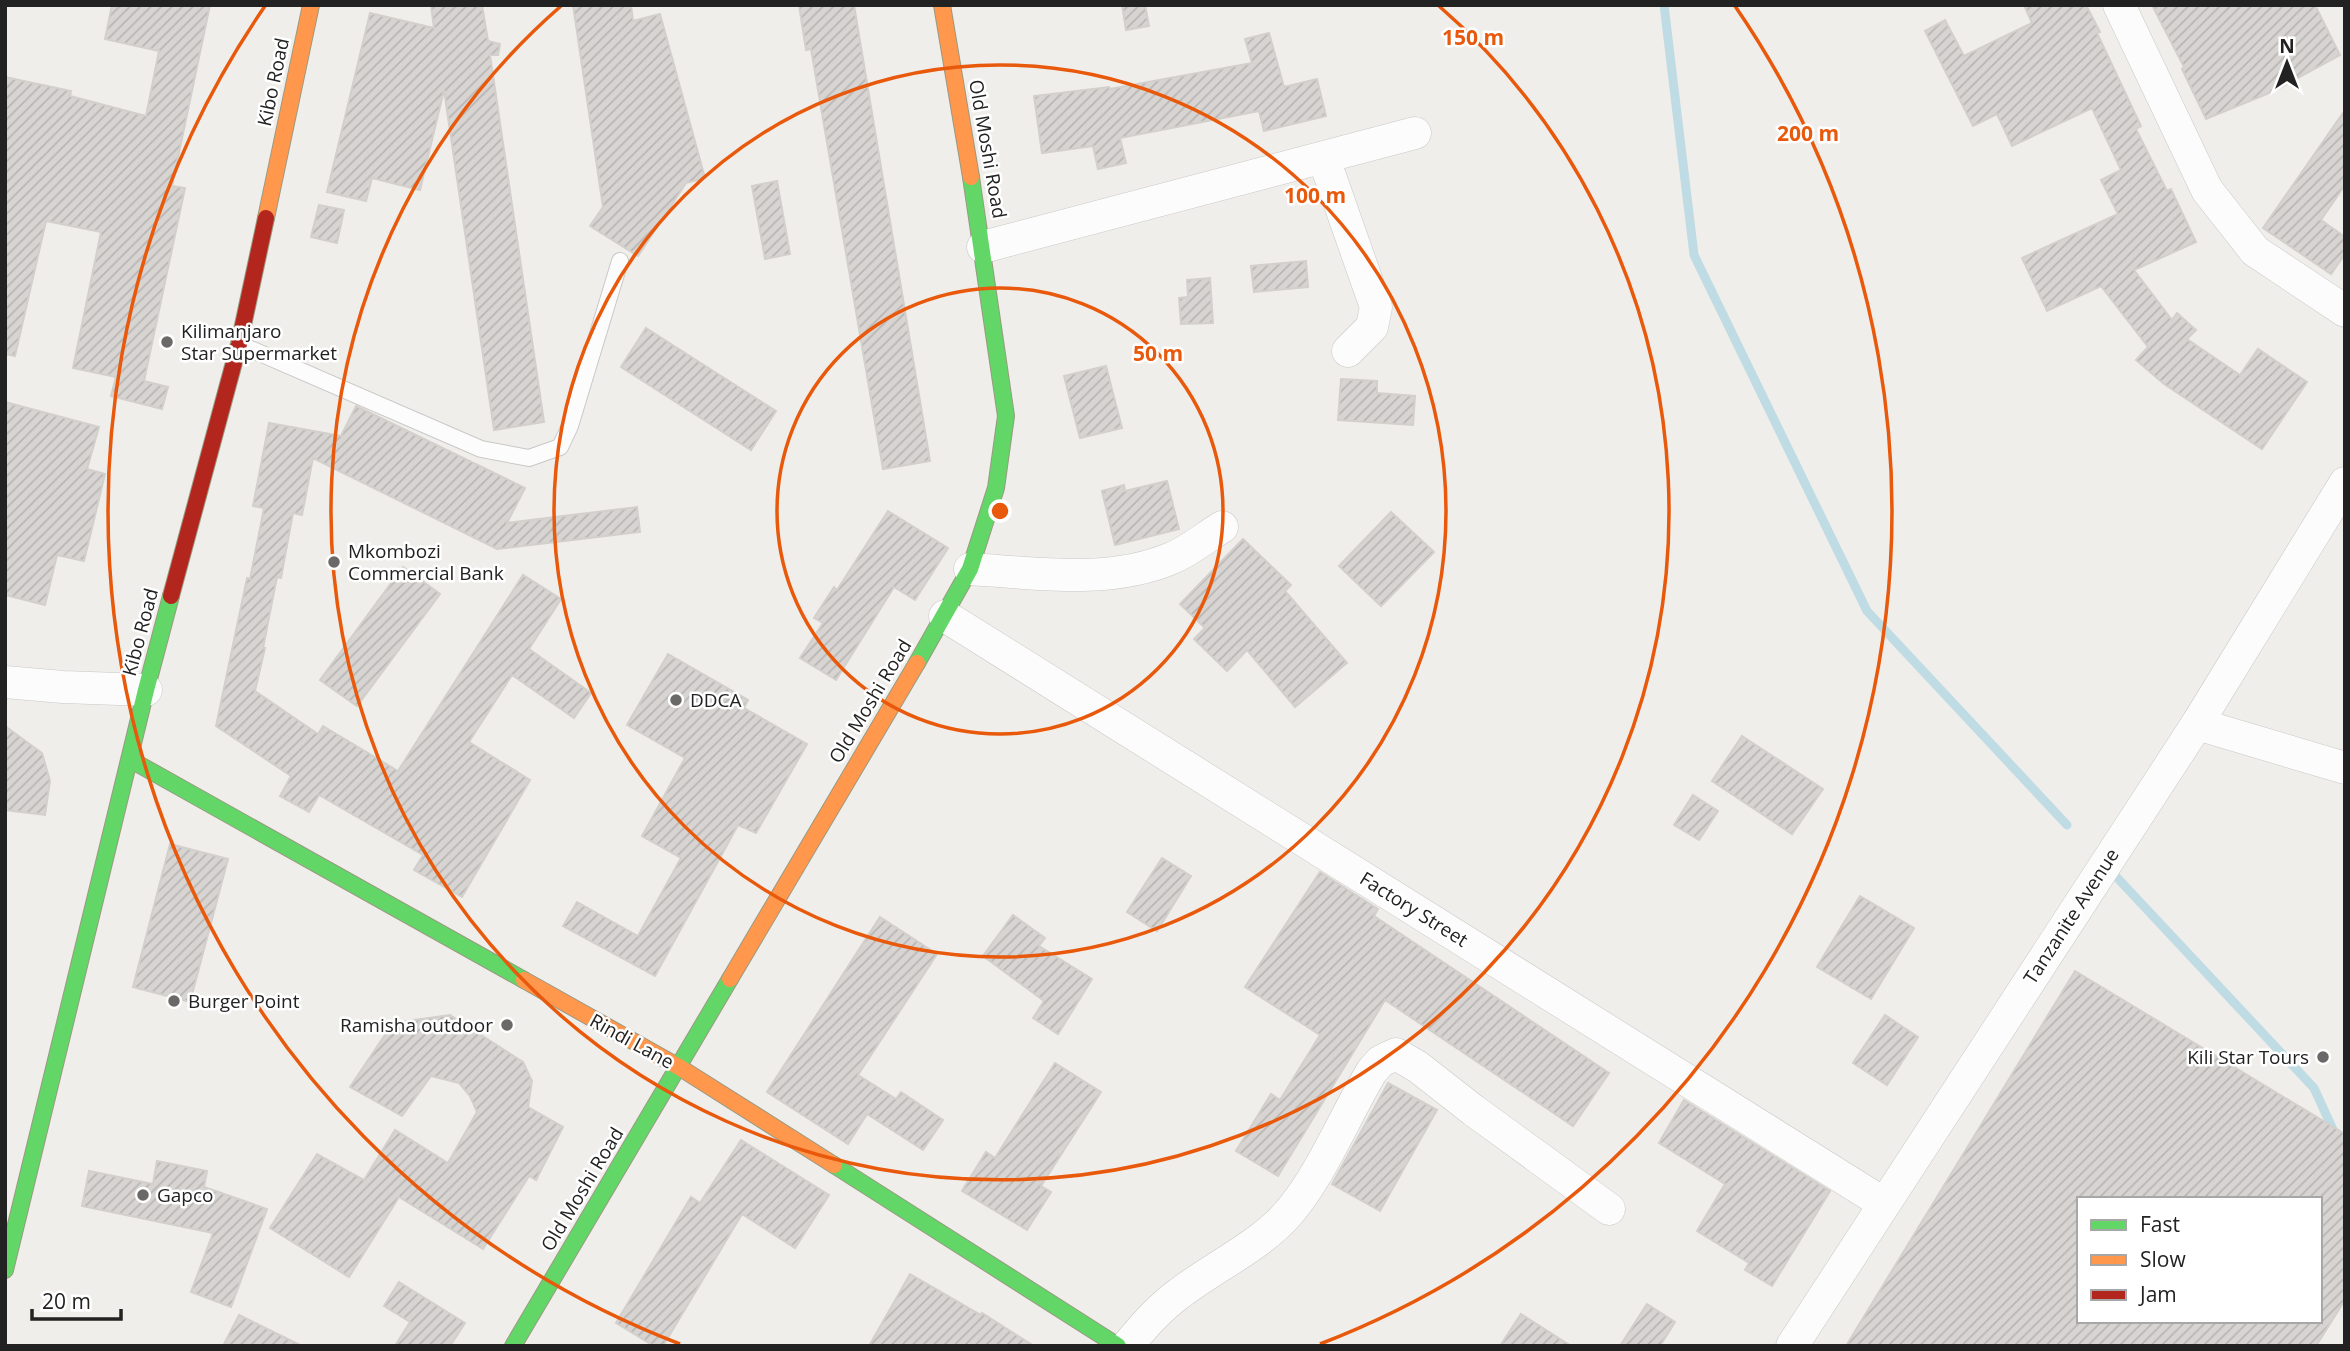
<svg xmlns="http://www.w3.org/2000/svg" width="2350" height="1351" font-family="'Open Sans',sans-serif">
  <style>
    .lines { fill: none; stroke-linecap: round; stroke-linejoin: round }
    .stream { stroke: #bfdbe3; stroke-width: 9 }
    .building { fill: url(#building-hatch); stroke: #d3d0cc; stroke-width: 2; fill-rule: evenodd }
    .lane-casing { stroke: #c9c8c7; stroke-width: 18 }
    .street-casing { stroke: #c9c8c7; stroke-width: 33 }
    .fast-casing { stroke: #999a82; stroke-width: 18 }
    .slow-casing { stroke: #999a82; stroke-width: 18 }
    .jam-casing { stroke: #999a82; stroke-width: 18 }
    .lane { stroke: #fdfcfc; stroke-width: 16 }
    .street { stroke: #fdfcfc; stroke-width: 32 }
    .fast { stroke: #63d668; stroke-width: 16 }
    .slow { stroke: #ff974d; stroke-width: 16 }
    .jam { stroke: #b3261e; stroke-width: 16 }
    .ring { fill: none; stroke: #e8590c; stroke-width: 3.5 }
    .poi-dot { fill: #6a6968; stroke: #fff; stroke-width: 2.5 }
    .labels { text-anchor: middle; stroke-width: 5; stroke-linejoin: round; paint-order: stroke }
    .street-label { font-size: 19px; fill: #222; stroke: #fff }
    .poi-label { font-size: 19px; fill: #222; stroke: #fff; text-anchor: start }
    .centre { fill: #e8590c; stroke: #fff; stroke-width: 3.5 }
    .ring-label { font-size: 21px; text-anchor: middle; font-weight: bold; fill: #e8590c; stroke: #fff; stroke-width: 5; stroke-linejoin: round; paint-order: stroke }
  </style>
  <defs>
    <pattern id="building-hatch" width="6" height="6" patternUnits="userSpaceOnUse" patternTransform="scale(1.75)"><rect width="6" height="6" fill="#d7d4d2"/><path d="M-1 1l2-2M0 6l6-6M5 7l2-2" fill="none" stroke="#b8b6b4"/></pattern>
  </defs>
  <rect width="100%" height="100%" fill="#f0eeeb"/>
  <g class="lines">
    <g class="stream">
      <path d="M 1664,5 L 1694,255 L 1867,611 L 2067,825"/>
      <path d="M 2109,869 L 2314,1088 L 2336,1136"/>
    </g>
  </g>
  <g class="building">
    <path d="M 112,5 L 210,5 L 172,186 L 185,188 L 144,381 L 168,387 L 162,409 L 111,396 L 116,377 L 73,368 L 101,232 L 46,221 L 15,356 L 5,354 L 5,77 L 71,91 L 70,96 L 146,116 L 159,51 L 105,39 Z"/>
    <path d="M 431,5 L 482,5 L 488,41 L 500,44 L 498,55 L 490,55 L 544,422 L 494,430 L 444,90 L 420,190 L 372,178 L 366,201 L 327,192 L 370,13 L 434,28 Z"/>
    <path d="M 573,5 L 631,5 L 633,21 L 660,14 L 705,178 L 686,183 L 638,256 L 590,226 L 603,207 Z"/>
    <path d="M 799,5 L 854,5 L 930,461 L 883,469 L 811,49 L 806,50 Z"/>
    <path d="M 1122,5 L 1145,5 L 1149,26 L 1126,30 Z"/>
    <path d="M 2024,5 L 2086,5 L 2100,32 L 2097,33 L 2141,126 L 2136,129 L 2167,191 L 2171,189 L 2196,242 L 2134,270 L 2172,320 L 2177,313 L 2196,330 L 2187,339 L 2240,375 L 2258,349 L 2307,382 L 2262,449 L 2164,384 L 2136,360 L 2148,347 L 2101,286 L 2047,311 L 2022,258 L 2118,214 L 2101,180 L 2121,170 L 2092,108 L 2012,146 L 1997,114 L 1973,126 L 1925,31 L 1945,20 L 1964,56 L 2032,23 Z"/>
    <path d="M 2152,5 L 2315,5 L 2340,55 L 2274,91 L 2206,119 L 2182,69 L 2184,67 Z"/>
    <path d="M 1269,33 L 1284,87 L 1317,79 L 1326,116 L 1264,131 L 1259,111 L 1120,138 L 1126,163 L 1098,169 L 1093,146 L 1042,153 L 1034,96 L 1109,87 L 1110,89 L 1252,63 L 1245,39 Z"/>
    <path d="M 2345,110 L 2345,185 L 2321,220 L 2345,237 L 2345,254 L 2331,274 L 2263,228 Z"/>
    <path d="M 777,181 L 790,254 L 765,259 L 752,186 Z"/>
    <path d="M 319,205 L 344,210 L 337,243 L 311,237 Z"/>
    <path d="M 1306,261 L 1308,287 L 1254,292 L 1251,266 Z"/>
    <path d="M 1210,278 L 1213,323 L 1181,324 L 1179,298 L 1188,297 L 1187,280 Z"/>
    <path d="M 646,328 L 776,411 L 751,450 L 621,367 Z"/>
    <path d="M 1106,366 L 1122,428 L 1080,438 L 1064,376 Z"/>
    <path d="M 1341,379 L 1377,381 L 1377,393 L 1415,396 L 1413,425 L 1338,420 Z"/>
    <path d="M 5,402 L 99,427 L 87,469 L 105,474 L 84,561 L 57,555 L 45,605 L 5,595 Z"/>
    <path d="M 356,406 L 525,488 L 507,523 L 637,507 L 640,532 L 497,549 L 313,458 L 302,515 L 293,513 L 281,578 L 277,577 L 263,648 L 265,648 L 255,691 L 318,734 L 323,726 L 398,771 L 523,575 L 561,599 L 529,649 L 591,693 L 574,718 L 512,675 L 469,742 L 530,780 L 462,897 L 414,870 L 423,855 L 319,795 L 309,812 L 280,796 L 291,776 L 216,726 L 247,578 L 250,579 L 264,508 L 253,506 L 269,423 L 341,436 Z"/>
    <path d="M 1167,481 L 1179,529 L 1115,545 L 1102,491 L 1124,485 L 1125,491 Z"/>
    <path d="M 888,511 L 948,548 L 915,600 L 894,587 L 836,680 L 800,658 L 823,623 L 814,618 L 834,587 L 837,590 Z"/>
    <path d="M 1391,512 L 1434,552 L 1381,606 L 1339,566 Z"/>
    <path d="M 1243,539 L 1291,585 L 1285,591 L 1347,663 L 1295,707 L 1247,650 L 1227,671 L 1194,639 L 1205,628 L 1180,604 Z"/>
    <path d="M 403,567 L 440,594 L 357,706 L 320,680 Z"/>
    <path d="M 668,654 L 748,700 L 744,708 L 807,744 L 756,833 L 738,825 L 655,976 L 563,926 L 577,902 L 638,936 L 681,858 L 642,836 L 685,758 L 627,725 Z"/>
    <path d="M 5,726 L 42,753 L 50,781 L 45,815 L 5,810 Z"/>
    <path d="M 1742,736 L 1823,789 L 1792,834 L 1712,781 Z"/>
    <path d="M 1693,795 L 1718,811 L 1699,840 L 1674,825 Z"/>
    <path d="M 170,844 L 228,859 L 190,1002 L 133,987 Z"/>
    <path d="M 1162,858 L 1191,876 L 1157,931 L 1127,912 Z"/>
    <path d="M 1320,872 L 1378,909 L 1374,916 L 1609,1073 L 1573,1126 L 1385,1000 L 1278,1176 L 1236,1151 L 1271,1094 L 1280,1100 L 1320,1035 L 1245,987 Z"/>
    <path d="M 1860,896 L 1914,928 L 1871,999 L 1817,967 Z"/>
    <path d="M 1013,915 L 1045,938 L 1039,946 L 1092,979 L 1058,1034 L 1033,1018 L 1044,1001 L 983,956 Z"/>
    <path d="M 880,917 L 937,954 L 858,1075 L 896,1099 L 901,1092 L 943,1120 L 923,1150 L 867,1114 L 848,1144 L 767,1092 Z"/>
    <path d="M 2075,971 L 2345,1134 L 2345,1300 L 2316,1346 L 1846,1346 ZM 2079,1199 L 2320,1199 L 2320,1321 L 2079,1321 Z"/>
    <path d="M 450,1015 L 523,1062 L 532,1081 L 528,1107 L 563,1127 L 536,1180 L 529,1176 L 483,1249 L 399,1197 L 349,1277 L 270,1228 L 317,1154 L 364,1180 L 395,1130 L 448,1163 L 477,1112 L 470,1096 L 459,1083 L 431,1076 L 402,1116 L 350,1087 L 393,1023 Z"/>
    <path d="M 1885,1015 L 1918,1037 L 1887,1085 L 1853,1063 Z"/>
    <path d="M 1055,1063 L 1101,1092 L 1041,1186 L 1051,1192 L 1027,1230 L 962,1191 L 986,1152 L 995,1158 Z"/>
    <path d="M 1388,1083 L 1437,1110 L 1380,1211 L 1332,1184 Z"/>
    <path d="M 1684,1100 L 1830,1191 L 1772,1286 L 1745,1270 L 1749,1263 L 1697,1231 L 1725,1184 L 1659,1143 Z"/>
    <path d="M 741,1140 L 829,1195 L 795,1248 L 742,1214 L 663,1346 L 654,1346 L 616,1323 L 691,1197 L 700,1203 Z"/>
    <path d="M 157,1161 L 207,1171 L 204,1187 L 267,1209 L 231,1307 L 191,1292 L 213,1233 L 82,1206 L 89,1171 L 153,1184 Z"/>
    <path d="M 910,1274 L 981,1315 L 982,1313 L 1034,1346 L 869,1346 Z"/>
    <path d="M 399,1282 L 465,1323 L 450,1346 L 395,1346 L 410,1322 L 384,1306 Z"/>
    <path d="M 1647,1304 L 1675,1322 L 1660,1346 L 1620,1346 Z"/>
    <path d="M 1521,1314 L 1571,1346 L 1500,1346 Z"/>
    <path d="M 239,1315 L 302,1346 L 223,1346 Z"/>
  </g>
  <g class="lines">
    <defs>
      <path id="lane" d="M 239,344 L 481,449 L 529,458 L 560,447 L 570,426 L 620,261"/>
      <g id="street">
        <path d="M 2119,5 L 2207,190 L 2255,251 L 2345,311"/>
        <path d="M 1324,159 L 1376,307 L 1372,327 L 1348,351"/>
        <path d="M 983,247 L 1415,133"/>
        <path d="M 970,569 C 1036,573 1109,585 1172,558 C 1189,551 1206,537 1222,527"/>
        <path d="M 945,616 L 1883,1203"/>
        <path d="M 5,682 L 63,687 L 146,690"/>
        <path d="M 2197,724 L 2345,768"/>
        <path d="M 1127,1346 C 1143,1327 1159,1308 1180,1293 C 1214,1267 1254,1249 1284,1218 C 1319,1181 1345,1115 1372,1071 L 1381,1061 L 1396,1054 L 1418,1067 L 1473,1110 L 1609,1209"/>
        <path d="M 1792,1346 L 2197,724 L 2345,483"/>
      </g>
      <g id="fast">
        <path d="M 917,663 L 970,569 L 996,488 L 1006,416 L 971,177"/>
        <path d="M 131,760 L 524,980"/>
        <path d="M 834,1165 L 1118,1346"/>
        <path d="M 5,1270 L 146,690 L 171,596"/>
        <path d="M 513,1346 L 730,979"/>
      </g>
      <g id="slow">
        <path d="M 942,5 L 971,177"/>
        <path d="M 266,218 L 311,5"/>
        <path d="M 730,979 L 917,663"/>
        <path d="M 524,980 L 679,1067 L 834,1165"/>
      </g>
      <path id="jam" d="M 171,596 L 239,344 L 266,218"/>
    </defs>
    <use href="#lane" class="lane-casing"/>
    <use href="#street" class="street-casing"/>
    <use href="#fast" class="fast-casing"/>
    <use href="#slow" class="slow-casing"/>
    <use href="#jam" class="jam-casing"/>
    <use href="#lane" class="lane"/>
    <use href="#street" class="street"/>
    <use href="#fast" class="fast"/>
    <use href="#slow" class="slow"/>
    <use href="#jam" class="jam"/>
  </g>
  <g class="ring">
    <circle cx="1000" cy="511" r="223"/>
    <circle cx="1000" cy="511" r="446"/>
    <path d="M1439 6A669 669 0 1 1 561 6"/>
    <path d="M680 1344A892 892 0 0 1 265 6M1735 6A892 892 0 0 1 1320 1344"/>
  </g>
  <g class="poi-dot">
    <circle cx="167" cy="342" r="7"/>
    <circle cx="334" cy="562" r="7"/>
    <circle cx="676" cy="700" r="7"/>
    <circle cx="174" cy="1001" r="7"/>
    <circle cx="507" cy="1025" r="7"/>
    <circle cx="2323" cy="1057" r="7"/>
    <circle cx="143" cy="1195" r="7"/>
  </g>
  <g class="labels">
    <g class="street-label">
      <text transform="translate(273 82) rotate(-78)" y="7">Kibo Road</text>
      <text transform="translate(988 149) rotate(80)" y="7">Old Moshi Road</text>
      <text transform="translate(140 632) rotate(-75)" y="7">Kibo Road</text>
      <text transform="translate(870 701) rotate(-59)" y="7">Old Moshi Road</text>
      <text transform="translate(1414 909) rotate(32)" y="7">Factory Street</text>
      <text transform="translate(2071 916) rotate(-57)" y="7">Tanzanite Avenue</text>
      <text transform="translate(632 1041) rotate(29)" y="7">Rindi Lane</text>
      <text transform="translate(582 1189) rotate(-59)" y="7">Old Moshi Road</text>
    </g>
    <g class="poi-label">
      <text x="181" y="338">Kilimanjaro<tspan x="181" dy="22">Star Supermarket</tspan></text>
      <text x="348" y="558">Mkombozi<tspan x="348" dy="22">Commercial Bank</tspan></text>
      <text x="690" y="707">DDCA</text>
      <text x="188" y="1008">Burger Point</text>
      <text x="493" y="1032" text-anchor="end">Ramisha outdoor</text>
      <text x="2309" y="1064" text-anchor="end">Kili Star Tours</text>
      <text x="157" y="1202">Gapco</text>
    </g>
  </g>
  <circle cx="1000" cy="511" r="10" class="centre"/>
  <g class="ring-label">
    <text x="1473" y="45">150 m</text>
    <text x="1808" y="141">200 m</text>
    <text x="1315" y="203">100 m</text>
    <text x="1158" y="361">50 m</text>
  </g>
  <rect width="2350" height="1351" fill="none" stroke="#222222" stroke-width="14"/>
  <rect x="2077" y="1197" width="245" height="126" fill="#ffffff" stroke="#a7a7a7" stroke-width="2"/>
  <rect x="2091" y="1220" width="35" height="10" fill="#63d668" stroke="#a7a7a7" stroke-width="2"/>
  <text x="2140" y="1232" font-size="21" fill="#222222">Fast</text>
  <rect x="2091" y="1255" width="35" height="10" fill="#ff974d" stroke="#a7a7a7" stroke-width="2"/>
  <text x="2140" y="1267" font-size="21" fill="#222222">Slow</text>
  <rect x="2091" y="1290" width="35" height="10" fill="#b3261e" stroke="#a7a7a7" stroke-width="2"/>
  <text x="2140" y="1302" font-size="21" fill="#222222">Jam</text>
  <g transform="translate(2287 63)" stroke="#ffffff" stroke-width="5" paint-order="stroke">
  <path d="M0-5L12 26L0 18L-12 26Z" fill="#222222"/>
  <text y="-10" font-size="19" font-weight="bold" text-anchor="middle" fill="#222222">N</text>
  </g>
  <path d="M32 1309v10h89v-10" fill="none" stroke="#222222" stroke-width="3.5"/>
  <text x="42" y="1309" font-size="21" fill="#222222" stroke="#ffffff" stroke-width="5" paint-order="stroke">20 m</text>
</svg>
